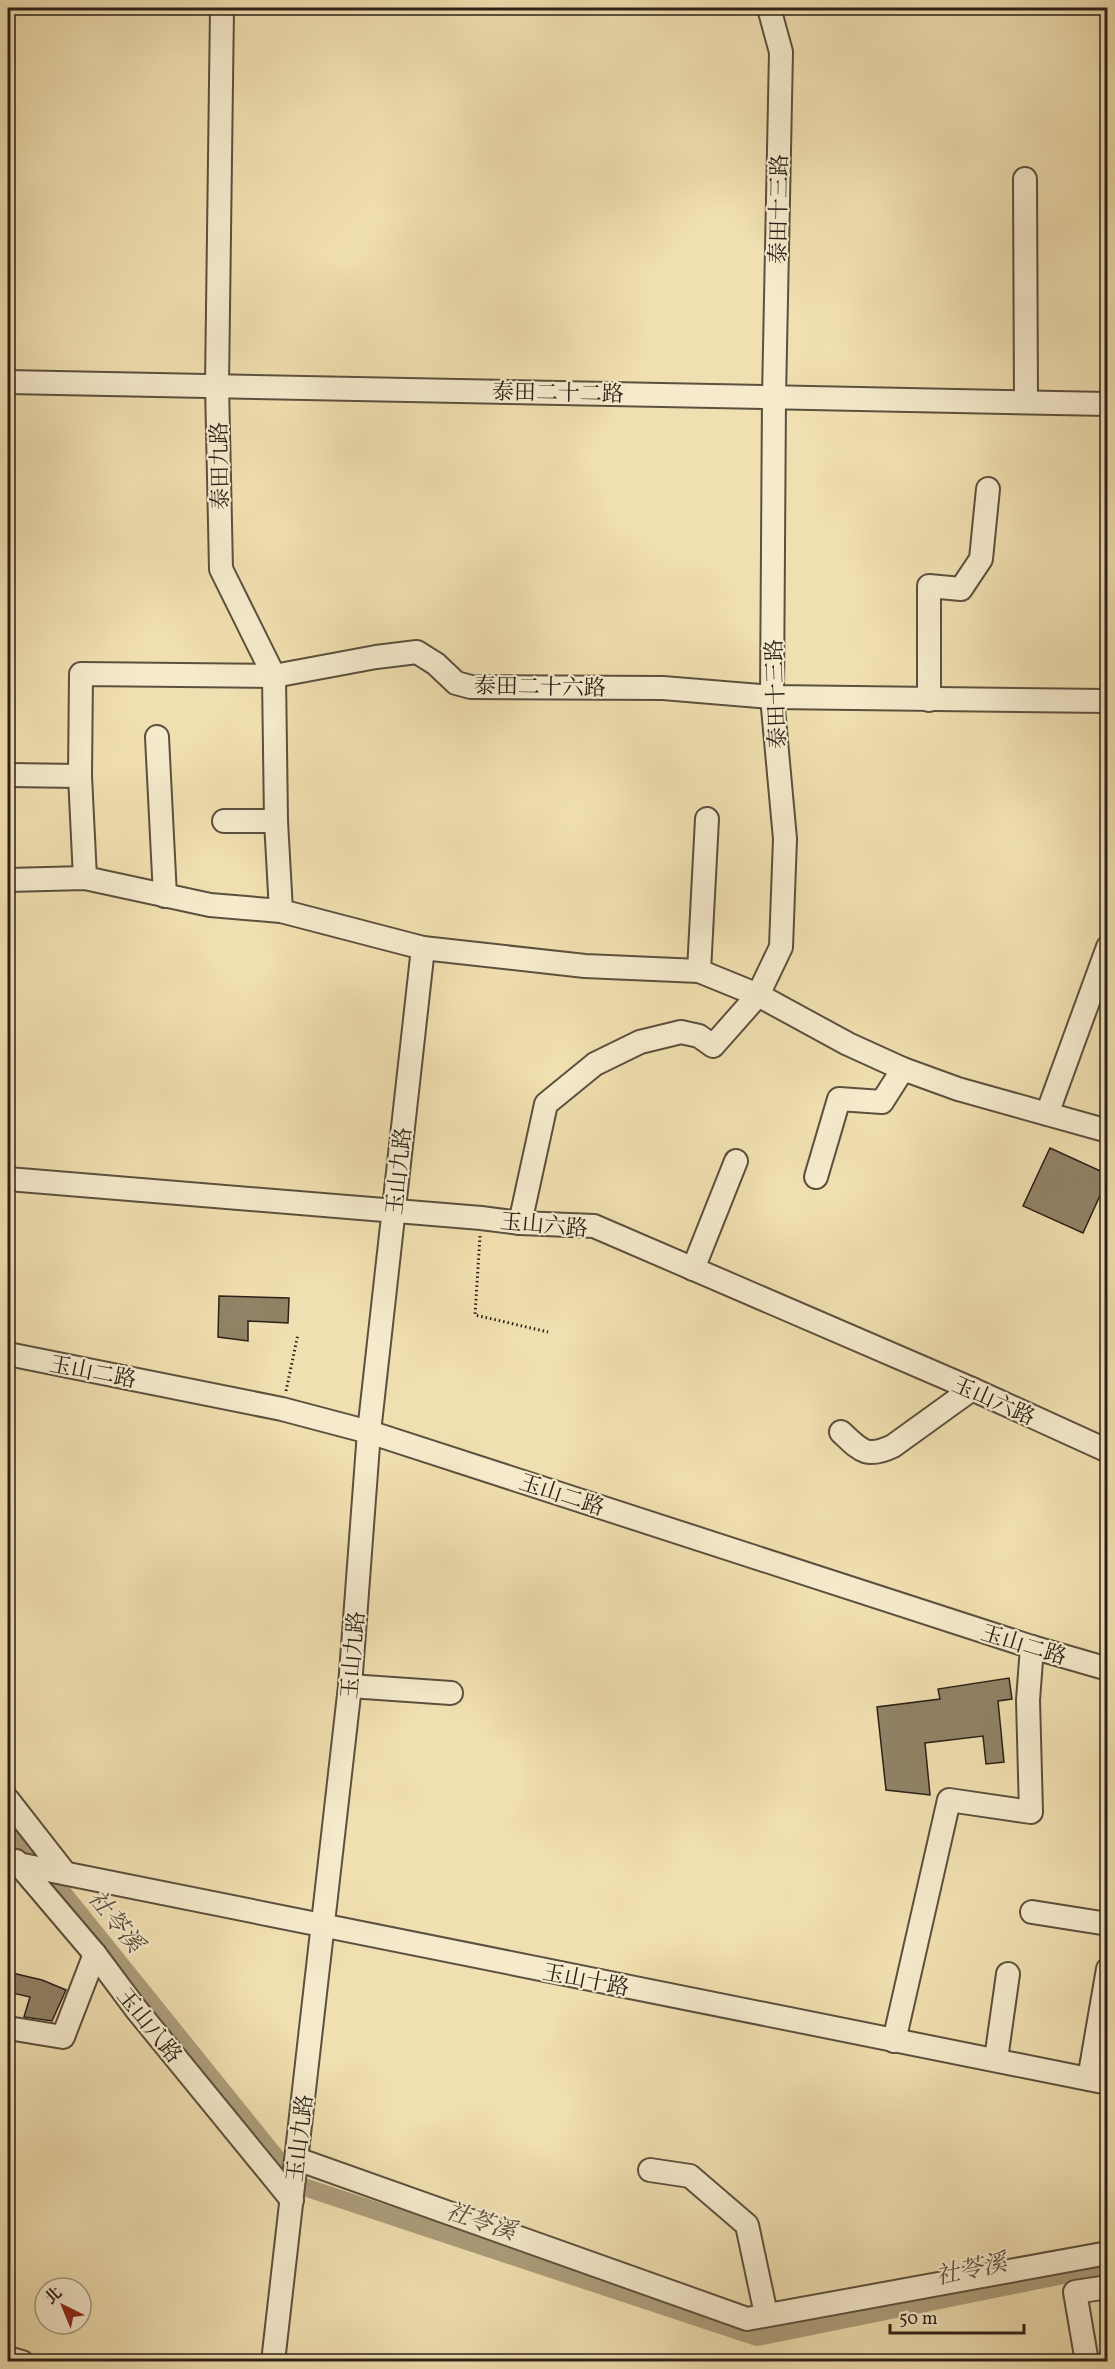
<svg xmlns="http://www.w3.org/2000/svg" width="1115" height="2369" font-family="Vollkorn,'Noto Serif TC',serif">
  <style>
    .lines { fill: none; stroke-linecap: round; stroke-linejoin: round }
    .canal { stroke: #ad9e7c; stroke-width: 18 }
    .building { fill: #918367; stroke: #2b2018; stroke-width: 1.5 }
    .minor-casing { stroke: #5c503e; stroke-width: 26 }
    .path { stroke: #2b2018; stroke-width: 3; stroke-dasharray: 1.5 3; stroke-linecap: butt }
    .minor { stroke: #f5eacc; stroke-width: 22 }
    .labels { text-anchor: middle; stroke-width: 4.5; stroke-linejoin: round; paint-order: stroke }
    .street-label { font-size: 22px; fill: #2b2018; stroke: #f5eacc }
    .water-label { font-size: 24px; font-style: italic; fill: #584c3b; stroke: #f5eacc }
  </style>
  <rect width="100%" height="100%" fill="#f0dfb0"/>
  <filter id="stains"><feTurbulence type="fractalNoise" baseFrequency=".00333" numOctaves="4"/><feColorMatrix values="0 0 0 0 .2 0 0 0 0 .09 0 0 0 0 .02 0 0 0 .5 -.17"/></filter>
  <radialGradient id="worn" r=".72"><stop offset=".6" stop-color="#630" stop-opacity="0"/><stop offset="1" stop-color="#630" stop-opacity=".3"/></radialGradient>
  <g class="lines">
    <path class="canal" d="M 8,1825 L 298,2185 L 757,2337 L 1098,2268"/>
  </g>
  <g class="building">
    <path d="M 1050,1148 L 1107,1174 L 1107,1180 L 1083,1233 L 1023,1206 Z"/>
    <path d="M 219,1296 L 289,1298 L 288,1323 L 248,1321 L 248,1341 L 218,1337 Z"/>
    <path d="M 1009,1678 L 1012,1699 L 998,1701 L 1004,1762 L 986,1764 L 983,1736 L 925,1743 L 930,1795 L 886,1790 L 877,1707 L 940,1699 L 938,1689 Z"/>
    <path d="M 8,1972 L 42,1980 L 66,1990 L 52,2021 L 24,2017 L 30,1997 L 8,1992 Z"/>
  </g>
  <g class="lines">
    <defs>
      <g id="minor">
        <path d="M 222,8 L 217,385 L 221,569 L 274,676 L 276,821 L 281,911"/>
        <path d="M 1025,179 L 1026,402"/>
        <path d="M 8,382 L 1108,404"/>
        <path d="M 929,700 L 929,586 L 961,589 L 981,559 L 988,489"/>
        <path d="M 157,737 L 165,896"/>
        <path d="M 8,775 L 80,776"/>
        <path d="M 224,821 L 276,821"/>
        <path d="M 85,878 L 80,776 L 81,674 L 274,676 L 376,657 L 417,652 L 436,664 L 456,683 L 471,687 L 663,688 L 772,697 L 1108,701"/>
        <path d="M 8,880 L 85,878 L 210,905 L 281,911 L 423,948 L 585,966 L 699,971 L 758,995 L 848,1044 L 903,1069 L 958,1089 L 1108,1131"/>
        <path d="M 699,971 L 707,819"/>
        <path d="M 1047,1114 L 1108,947"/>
        <path d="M 816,1177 L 839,1099 L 882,1102 L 903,1069"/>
        <path d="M 8,1179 L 481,1218 L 520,1223 L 594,1226 L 972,1389 L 1108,1451"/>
        <path d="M 520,1223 L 546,1104 L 595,1064 L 640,1042 L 681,1032 L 699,1036 L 713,1046 L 758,995 L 781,947 L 785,839 L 772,697 L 774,397 L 781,52 L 769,8"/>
        <path d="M 693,1269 L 736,1161"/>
        <path d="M 8,1354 L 282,1409 L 369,1432 L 1032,1647 L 1108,1669"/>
        <path d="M 841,1432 C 860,1450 866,1459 893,1446 L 972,1389"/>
        <path d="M 350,1686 L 451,1693"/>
        <path d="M 8,1800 L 65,1873"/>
        <path d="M 16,1861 L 95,1954 L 136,2009 L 292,2200"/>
        <path d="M 8,1862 L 1108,2083"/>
        <path d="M 1032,1912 L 1108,1924"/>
        <path d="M 8,2028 L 63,2037 L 95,1954"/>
        <path d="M 894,2041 L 949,1800 L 1031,1812 L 1028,1700 L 1032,1647"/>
        <path d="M 996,2059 L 1008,1974"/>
        <path d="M 1089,2079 L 1108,1969"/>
        <path d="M 297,2159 L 747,2319 L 1108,2253"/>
        <path d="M 650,2170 L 690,2176 L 747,2225 L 766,2314"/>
        <path d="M 8,2358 L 22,2362"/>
        <path d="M 273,2362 L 350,1686 L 369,1432 L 423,948"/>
        <path d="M 1087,2362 L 1075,2292 L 1108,2287"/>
      </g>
    </defs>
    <use href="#minor" class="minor-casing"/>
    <g class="path">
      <path d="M 480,1236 L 475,1315 L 548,1332"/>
      <path d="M 286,1391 L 298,1334"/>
    </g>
    <use href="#minor" class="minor"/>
  </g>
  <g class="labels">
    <g class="street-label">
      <text transform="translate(778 209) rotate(-89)" y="8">泰田十三路</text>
      <text transform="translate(558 392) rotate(1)" y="8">泰田二十二路</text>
      <text transform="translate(219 466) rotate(-91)" y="8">泰田九路</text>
      <text transform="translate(540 686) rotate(1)" y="8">泰田二十六路</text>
      <text transform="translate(775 694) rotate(-92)" y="8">泰田十三路</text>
      <text transform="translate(398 1171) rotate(-84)" y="8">玉山九路</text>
      <text transform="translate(544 1224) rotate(5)" y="8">玉山六路</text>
      <text transform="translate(93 1371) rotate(11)" y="8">玉山二路</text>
      <text transform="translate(994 1400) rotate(24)" y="8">玉山六路</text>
      <text transform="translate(562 1494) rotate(18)" y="8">玉山二路</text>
      <text transform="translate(1024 1644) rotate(17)" y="8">玉山二路</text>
      <text transform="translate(352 1655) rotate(-85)" y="8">玉山九路</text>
      <text transform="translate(586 1979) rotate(11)" y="8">玉山十路</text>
      <text transform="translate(150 2025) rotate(51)" y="8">玉山八路</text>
      <text transform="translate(299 2138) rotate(-83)" y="8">玉山九路</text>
    </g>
    <g class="water-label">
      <text transform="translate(116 1921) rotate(51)" y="8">社苓溪</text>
      <text transform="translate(481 2221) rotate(18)" y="8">社苓溪</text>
      <text transform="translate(971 2269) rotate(-12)" y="8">社苓溪</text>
    </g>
  </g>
  <rect width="1115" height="2369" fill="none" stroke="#f0dfb0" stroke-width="30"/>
  <rect x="9" y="9" width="1097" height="2351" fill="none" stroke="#2b2018" stroke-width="3"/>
  <rect x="15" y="15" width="1085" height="2339" fill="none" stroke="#2b2018" stroke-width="1.5"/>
  <g transform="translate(63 2306) rotate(317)"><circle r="28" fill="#f5eacc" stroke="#a49984" stroke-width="1.5"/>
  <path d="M0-4.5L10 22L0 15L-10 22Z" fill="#8f2418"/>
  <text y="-9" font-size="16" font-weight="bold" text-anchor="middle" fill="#2b2018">北</text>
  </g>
  <path d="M890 2324v9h134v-9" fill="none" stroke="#2b2018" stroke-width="3"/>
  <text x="899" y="2324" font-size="18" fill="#2b2018" stroke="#f5eacc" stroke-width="4.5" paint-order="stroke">50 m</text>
  <rect width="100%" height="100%" filter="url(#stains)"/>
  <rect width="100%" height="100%" fill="url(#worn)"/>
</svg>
